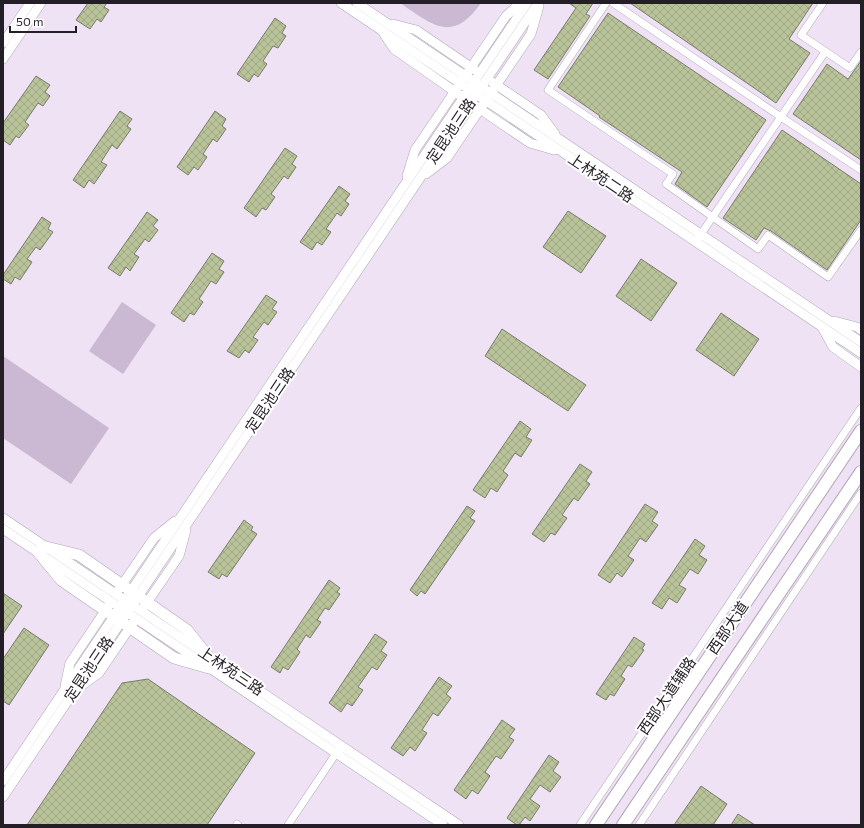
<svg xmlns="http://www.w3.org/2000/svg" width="864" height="828" font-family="Commissioner,'Noto Sans SC',sans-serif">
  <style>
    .pitch { fill: #cbb9d3 }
    .building { fill: url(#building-cross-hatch); stroke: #787d6b }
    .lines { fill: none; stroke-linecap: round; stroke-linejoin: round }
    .minor-casing { stroke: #b2a6b7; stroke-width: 8 }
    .tertiary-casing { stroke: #b2a6b7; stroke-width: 10 }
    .secondary-casing { stroke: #b2a6b7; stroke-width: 12 }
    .primary-casing { stroke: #b2a6b7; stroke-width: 14 }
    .minor { stroke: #fff; stroke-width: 7 }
    .tertiary { stroke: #fff; stroke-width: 9 }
    .secondary { stroke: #fff; stroke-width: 11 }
    .primary { stroke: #fff; stroke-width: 12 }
    .labels { text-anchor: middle; stroke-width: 4; stroke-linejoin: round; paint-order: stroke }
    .street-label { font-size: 15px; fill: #241f26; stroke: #fff }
  </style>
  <defs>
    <pattern id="building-cross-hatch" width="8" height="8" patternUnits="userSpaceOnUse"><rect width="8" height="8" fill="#b9c399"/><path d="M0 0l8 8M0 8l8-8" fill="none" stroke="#9fa784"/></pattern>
  </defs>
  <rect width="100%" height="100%" fill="#eee2f4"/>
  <g class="pitch">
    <path d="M 400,3 L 481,3 C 452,44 433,25 400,3 Z"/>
    <path d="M 122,302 L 156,325 L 123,374 L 89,351 Z"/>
    <path d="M 3,356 L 109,428 L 71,484 L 3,438 Z"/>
  </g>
  <g class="building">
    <path d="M 88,3 L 107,3 L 104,7 L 109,10 L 101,22 L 97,19 L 90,29 L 76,20 Z"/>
    <path d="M 569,3 L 593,3 L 586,14 L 590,16 L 548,79 L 534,70 L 576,8 Z"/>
    <path d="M 630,3 L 813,3 L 789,39 L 810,53 L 776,103 Z"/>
    <path d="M 608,13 L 766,120 L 707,207 L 675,184 L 682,172 L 599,117 L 600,116 L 558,87 Z"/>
    <path d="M 275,18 L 286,26 L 282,33 L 286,36 L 278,48 L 273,46 L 263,61 L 267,64 L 258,77 L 254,74 L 249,82 L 237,74 Z"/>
    <path d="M 861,61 L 861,160 L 793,114 L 827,64 L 848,79 Z"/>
    <path d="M 36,76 L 50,85 L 45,92 L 50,96 L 43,106 L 38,103 L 25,122 L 29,125 L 19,138 L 16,136 L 10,145 L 3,140 L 3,123 Z"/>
    <path d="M 120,111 L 132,119 L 127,126 L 131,129 L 117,149 L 112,145 L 101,162 L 107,165 L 94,184 L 89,180 L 84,188 L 73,180 Z"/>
    <path d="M 215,111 L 226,119 L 222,126 L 226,129 L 217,142 L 213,139 L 203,154 L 207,157 L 198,170 L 194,167 L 188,175 L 177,167 Z"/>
    <path d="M 782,130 L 861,184 L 861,220 L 827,270 L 771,231 L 764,228 L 756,240 L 723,218 Z"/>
    <path d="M 285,148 L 297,156 L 292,164 L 296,167 L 288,179 L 284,176 L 271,194 L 275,197 L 266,210 L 262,208 L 256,217 L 244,208 Z"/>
    <path d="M 339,186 L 350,194 L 345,201 L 349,204 L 341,216 L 337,213 L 326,229 L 331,232 L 322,245 L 317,242 L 312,250 L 300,242 Z"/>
    <path d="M 568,211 L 606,236 L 581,273 L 543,247 Z"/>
    <path d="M 147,212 L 158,220 L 153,226 L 158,230 L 149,242 L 145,239 L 134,254 L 139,257 L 130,271 L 126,267 L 120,276 L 108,268 Z"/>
    <path d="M 42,217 L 51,223 L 48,229 L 53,232 L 40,250 L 36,247 L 27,259 L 32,262 L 20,280 L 15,277 L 11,284 L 3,279 L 3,275 Z"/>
    <path d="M 212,253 L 224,261 L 219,269 L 224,272 L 216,284 L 211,281 L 199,299 L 203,302 L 194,315 L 190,313 L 184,322 L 171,313 Z"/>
    <path d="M 641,259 L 677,283 L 651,321 L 616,296 Z"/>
    <path d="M 266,295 L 277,302 L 272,309 L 277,312 L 268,325 L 264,322 L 253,337 L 258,340 L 249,353 L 245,350 L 239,358 L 227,351 Z"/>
    <path d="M 721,313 L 759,339 L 734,376 L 696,350 Z"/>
    <path d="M 502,329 L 586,385 L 568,411 L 485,356 Z"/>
    <path d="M 520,421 L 531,429 L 526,437 L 532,440 L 521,457 L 515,453 L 503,471 L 508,475 L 497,492 L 491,488 L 485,498 L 473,490 Z"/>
    <path d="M 580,464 L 592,472 L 586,481 L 590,484 L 578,501 L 574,498 L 562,515 L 567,518 L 555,535 L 551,533 L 544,542 L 532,534 Z"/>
    <path d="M 645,504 L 658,512 L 652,521 L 658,525 L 646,542 L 640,538 L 628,556 L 634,560 L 622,577 L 617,573 L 610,583 L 598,575 Z"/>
    <path d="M 467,506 L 475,511 L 470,518 L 475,521 L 425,594 L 421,591 L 417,596 L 410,590 Z"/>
    <path d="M 244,520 L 253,527 L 251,530 L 257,534 L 227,577 L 222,574 L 219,579 L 208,572 Z"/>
    <path d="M 695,539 L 705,546 L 699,555 L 707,560 L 698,574 L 690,569 L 679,585 L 686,589 L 677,603 L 669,598 L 662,609 L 652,603 Z"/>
    <path d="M 329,580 L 340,588 L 337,592 L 340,594 L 329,610 L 325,608 L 317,620 L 321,622 L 310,638 L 306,635 L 297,649 L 300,652 L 288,670 L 283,667 L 280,673 L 271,667 Z"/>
    <path d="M 3,593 L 22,606 L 3,634 Z"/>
    <path d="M 24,628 L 49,645 L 9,705 L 3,701 L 3,659 Z"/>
    <path d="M 375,634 L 387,642 L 381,651 L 387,655 L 377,670 L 372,667 L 358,687 L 363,690 L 352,706 L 347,703 L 341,712 L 329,703 Z"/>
    <path d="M 634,637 L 645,644 L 642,649 L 644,650 L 632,667 L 628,665 L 621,676 L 625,679 L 614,696 L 610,694 L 606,700 L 596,694 Z"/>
    <path d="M 439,677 L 452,686 L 446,694 L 451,698 L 438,716 L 433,713 L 422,730 L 427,733 L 415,751 L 410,747 L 403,756 L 391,748 Z"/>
    <path d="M 148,679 L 255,753 L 207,825 L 27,825 L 122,683 Z"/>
    <path d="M 502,720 L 515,729 L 509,737 L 514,740 L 501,759 L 496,756 L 485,772 L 490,776 L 478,794 L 472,790 L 466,799 L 454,790 Z"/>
    <path d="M 549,755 L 559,762 L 553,771 L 561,777 L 550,792 L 540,785 L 530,799 L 540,806 L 530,821 L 525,817 L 519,825 L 517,825 L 507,818 Z"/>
    <path d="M 701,786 L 727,804 L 713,825 L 674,825 Z"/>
    <path d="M 738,814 L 755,825 L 731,825 Z"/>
  </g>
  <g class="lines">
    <defs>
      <g id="minor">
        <path d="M 606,3 L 548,90 L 673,174 L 666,184 L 758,249 L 768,235 L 828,277 L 861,230"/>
        <path d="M 613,3 L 781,117 L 861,170"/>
        <path d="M 823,3 L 801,35 L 850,68 L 861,52"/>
        <path d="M 699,237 L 825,52"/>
        <path d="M 237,824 L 238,825"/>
        <path d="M 288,825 L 339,749"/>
        <path d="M 580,825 L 861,408"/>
        <path d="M 639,825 L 861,493"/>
      </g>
      <g id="tertiary">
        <path d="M 341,3 L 861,353"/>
        <path d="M 357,3 L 861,342"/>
        <path d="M 393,24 L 416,30 L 475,70"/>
        <path d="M 384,34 L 394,49 L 471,103 L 530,143 L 554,150"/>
        <path d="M 3,43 L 30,3"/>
        <path d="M 3,59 L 41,3"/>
        <path d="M 492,82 L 541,115 L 555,134"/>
        <path d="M 426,174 L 447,158 L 491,93 L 531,34 L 539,6"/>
        <path d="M 407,176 L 415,150 L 506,16 L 520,3"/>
        <path d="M 834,321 L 857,327 L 861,330"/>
        <path d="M 823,329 L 833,347 L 861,367"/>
        <path d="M 3,518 L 459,825"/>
        <path d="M 3,529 L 443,825"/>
        <path d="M 119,589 L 154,538 L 175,521"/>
        <path d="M 144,607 L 179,556 L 186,530"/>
        <path d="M 65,686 L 70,663 L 109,605"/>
        <path d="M 81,686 L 99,673 L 133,623"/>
        <path d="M 3,781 L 527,3"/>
        <path d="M 3,797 L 538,3"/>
      </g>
      <g id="secondary">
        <path d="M 46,547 L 79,555 L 187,630 L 207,655"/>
        <path d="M 38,552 L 61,580 L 174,658 L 209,668"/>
      </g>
      <g id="primary">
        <path d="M 596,825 L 861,431"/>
        <path d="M 623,825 L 861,472"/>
      </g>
    </defs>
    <use href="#minor" class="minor-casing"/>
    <use href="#tertiary" class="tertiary-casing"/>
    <use href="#secondary" class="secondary-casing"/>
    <use href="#primary" class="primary-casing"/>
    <use href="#minor" class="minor"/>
    <use href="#tertiary" class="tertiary"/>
    <use href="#secondary" class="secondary"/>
    <use href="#primary" class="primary"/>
  </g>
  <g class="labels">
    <g class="street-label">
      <text transform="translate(451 131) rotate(-56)" y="5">定昆池三路</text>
      <text transform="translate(601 178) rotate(34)" y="5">上林苑二路</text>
      <text transform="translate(270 400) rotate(-56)" y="5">定昆池三路</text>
      <text transform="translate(728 628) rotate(-56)" y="5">西部大道</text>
      <text transform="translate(89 669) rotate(-56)" y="5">定昆池三路</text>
      <text transform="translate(231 671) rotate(34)" y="5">上林苑三路</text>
      <text transform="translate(667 696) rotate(-56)" y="5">西部大道辅路</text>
    </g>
  </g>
  <rect width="864" height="828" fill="none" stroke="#241f26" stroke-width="8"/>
  <path d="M10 26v6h66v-6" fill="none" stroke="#241f26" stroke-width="2"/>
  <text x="16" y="26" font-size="12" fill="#241f26" stroke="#ffffff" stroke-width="3" paint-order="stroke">50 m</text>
</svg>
